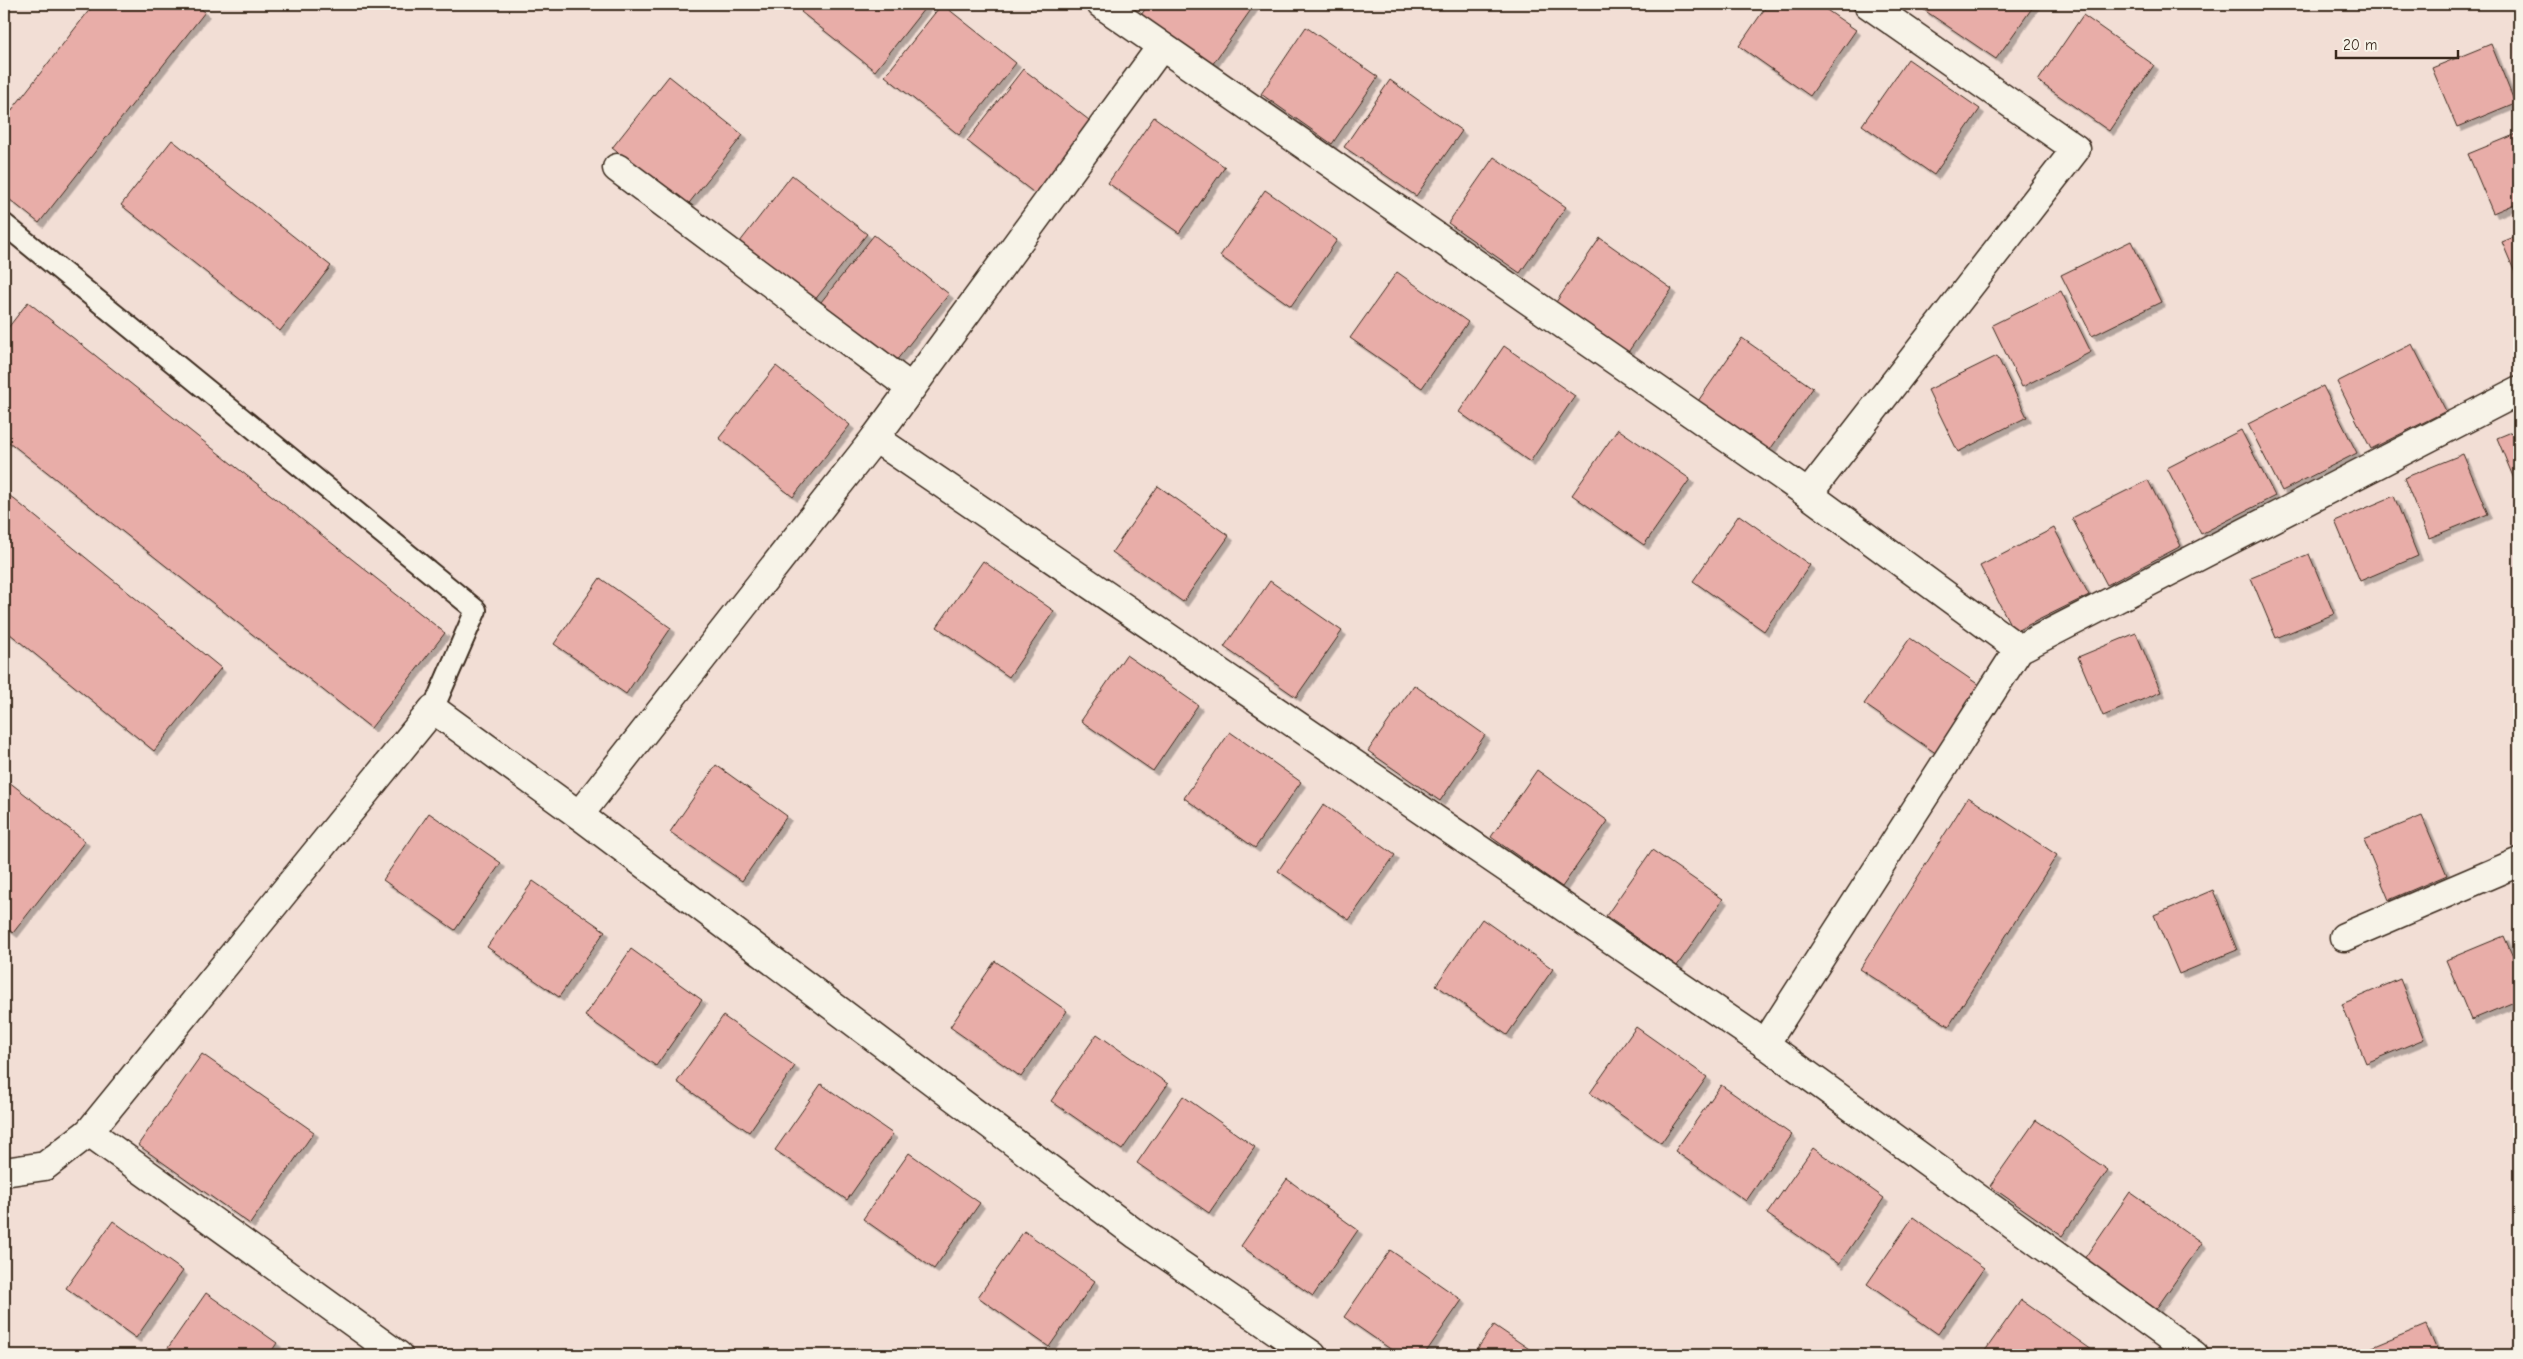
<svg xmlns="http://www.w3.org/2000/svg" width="2523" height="1359" font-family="'Comic Neue',sans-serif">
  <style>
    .building { fill: #e8ada8; stroke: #3b2a1e; filter: url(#shadow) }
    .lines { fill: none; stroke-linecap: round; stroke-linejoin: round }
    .service-casing { stroke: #3b2a1e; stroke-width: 24 }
    .minor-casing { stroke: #3b2a1e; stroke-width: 31 }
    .tertiary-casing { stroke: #3b2a1e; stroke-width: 31 }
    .service { stroke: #f7f3e8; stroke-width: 20 }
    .minor { stroke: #f7f3e8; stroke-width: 28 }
    .tertiary { stroke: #f7f3e8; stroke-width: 28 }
  </style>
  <defs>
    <filter id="shadow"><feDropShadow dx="4.5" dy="4.5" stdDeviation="0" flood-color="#0004"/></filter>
  </defs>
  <rect width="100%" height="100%" fill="#f2ded5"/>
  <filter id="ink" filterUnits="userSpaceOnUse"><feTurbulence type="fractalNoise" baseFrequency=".02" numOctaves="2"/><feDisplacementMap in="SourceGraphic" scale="10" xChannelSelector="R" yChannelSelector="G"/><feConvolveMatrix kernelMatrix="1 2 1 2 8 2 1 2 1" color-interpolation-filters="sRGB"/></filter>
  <g filter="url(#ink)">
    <g class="building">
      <path d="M 94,4 L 195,4 L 205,12 L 39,223 L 4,195 L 4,120 Z"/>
      <path d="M 807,4 L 928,4 L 875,71 L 801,12 Z"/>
      <path d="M 942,4 L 1016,63 L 959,135 L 885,76 Z"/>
      <path d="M 1149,4 L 1255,4 L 1212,65 L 1141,15 Z"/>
      <path d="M 1768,4 L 1818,4 L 1856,30 L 1810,96 L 1739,46 Z"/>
      <path d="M 1929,4 L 2035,4 L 1996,59 L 1924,10 Z"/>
      <path d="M 2083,15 L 2154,65 L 2109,131 L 2038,81 Z"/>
      <path d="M 1306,27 L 1378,77 L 1332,144 L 1261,94 Z"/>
      <path d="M 2491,44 L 2515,103 L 2457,127 L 2432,68 Z"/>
      <path d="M 1908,59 L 1980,109 L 1934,175 L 1862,125 Z"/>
      <path d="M 1023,69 L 1098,127 L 1042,199 L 967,141 Z"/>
      <path d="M 669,76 L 743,135 L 686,207 L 612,148 Z"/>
      <path d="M 1390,80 L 1462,131 L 1416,196 L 1344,147 Z"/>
      <path d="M 1154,117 L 1225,167 L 1179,233 L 1108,183 Z"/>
      <path d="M 2519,133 L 2519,202 L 2493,213 L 2468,154 Z"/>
      <path d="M 172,140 L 331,266 L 280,331 L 121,205 Z"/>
      <path d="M 1494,157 L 1566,207 L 1520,273 L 1448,223 Z"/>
      <path d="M 792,175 L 867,234 L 810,306 L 736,247 Z"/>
      <path d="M 1265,190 L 1337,240 L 1291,306 L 1220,256 Z"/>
      <path d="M 874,235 L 949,294 L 892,366 L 817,307 Z"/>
      <path d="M 2519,235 L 2519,282 L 2502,242 Z"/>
      <path d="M 1600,238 L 1672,289 L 1626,355 L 1554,305 Z"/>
      <path d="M 2131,241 L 2161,302 L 2092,336 L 2061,275 Z"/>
      <path d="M 1397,272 L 1468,322 L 1422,388 L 1350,338 Z"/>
      <path d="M 2061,291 L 2091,352 L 2022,387 L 1992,325 Z"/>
      <path d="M 28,302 L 445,633 L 371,728 L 4,438 L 4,333 Z"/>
      <path d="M 1742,338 L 1813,388 L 1767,454 L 1696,404 Z"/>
      <path d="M 2412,344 L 2446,411 L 2371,449 L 2337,382 Z"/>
      <path d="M 1504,346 L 1575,396 L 1530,462 L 1459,412 Z"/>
      <path d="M 1997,356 L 2027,417 L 1958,452 L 1928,390 Z"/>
      <path d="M 776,366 L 850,425 L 793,497 L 719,438 Z"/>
      <path d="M 2323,386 L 2357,453 L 2282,491 L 2248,424 Z"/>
      <path d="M 1618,429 L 1690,479 L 1644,545 L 1572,495 Z"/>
      <path d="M 2519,429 L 2519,491 L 2497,438 Z"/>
      <path d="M 2241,430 L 2275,496 L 2201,534 L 2167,468 Z"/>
      <path d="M 2463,454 L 2488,514 L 2429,538 L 2404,478 Z"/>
      <path d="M 2148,480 L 2181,546 L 2107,585 L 2072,518 Z"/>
      <path d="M 1158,486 L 1229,536 L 1183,602 L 1112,552 Z"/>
      <path d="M 4,491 L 221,668 L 154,751 L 4,629 Z"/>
      <path d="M 2394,496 L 2418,556 L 2360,581 L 2335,521 Z"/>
      <path d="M 1739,515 L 1810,565 L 1764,631 L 1693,581 Z"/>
      <path d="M 2054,528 L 2089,595 L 2014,632 L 1980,566 Z"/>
      <path d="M 2309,554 L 2334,614 L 2276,638 L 2251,578 Z"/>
      <path d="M 983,561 L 1054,611 L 1009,677 L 937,627 Z"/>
      <path d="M 600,578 L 671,628 L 626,694 L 554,644 Z"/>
      <path d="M 1270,581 L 1342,631 L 1296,697 L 1224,647 Z"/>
      <path d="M 2136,633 L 2161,692 L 2103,716 L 2078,657 Z"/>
      <path d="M 1910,638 L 1982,687 L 1937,754 L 1864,704 Z"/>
      <path d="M 1126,655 L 1198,705 L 1153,771 L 1081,721 Z"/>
      <path d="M 1414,685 L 1485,735 L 1440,801 L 1368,751 Z"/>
      <path d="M 1230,732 L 1301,782 L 1255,848 L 1184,798 Z"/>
      <path d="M 716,765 L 787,816 L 742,881 L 670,832 Z"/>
      <path d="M 1537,770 L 1608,821 L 1562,887 L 1491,837 Z"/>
      <path d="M 4,778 L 85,841 L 13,933 L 4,926 Z"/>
      <path d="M 1968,797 L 2057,855 L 1949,1026 L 1860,969 Z"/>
      <path d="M 1324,804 L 1395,855 L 1349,920 L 1278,871 Z"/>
      <path d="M 429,813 L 501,863 L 455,930 L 383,880 Z"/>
      <path d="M 2422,816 L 2447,875 L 2389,900 L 2364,840 Z"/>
      <path d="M 1652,850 L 1723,899 L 1677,966 L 1606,916 Z"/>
      <path d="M 533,881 L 605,931 L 559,997 L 487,947 Z"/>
      <path d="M 2213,890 L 2237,950 L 2179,974 L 2154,915 Z"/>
      <path d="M 1482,919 L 1553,969 L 1507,1035 L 1436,985 Z"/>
      <path d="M 2504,936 L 2519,971 L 2519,1000 L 2471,1020 L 2446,960 Z"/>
      <path d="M 631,949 L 702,1000 L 656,1066 L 585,1016 Z"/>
      <path d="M 995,961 L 1067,1011 L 1021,1077 L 950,1027 Z"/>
      <path d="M 2400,979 L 2424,1039 L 2366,1063 L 2342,1004 Z"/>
      <path d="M 723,1016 L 795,1066 L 749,1132 L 677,1082 Z"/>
      <path d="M 1636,1027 L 1707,1077 L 1661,1143 L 1590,1093 Z"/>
      <path d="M 1097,1034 L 1168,1084 L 1122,1150 L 1051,1101 Z"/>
      <path d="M 202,1054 L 314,1132 L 250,1224 L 138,1145 Z"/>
      <path d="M 821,1084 L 893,1134 L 847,1200 L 775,1150 Z"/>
      <path d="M 1721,1085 L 1792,1135 L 1746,1201 L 1675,1151 Z"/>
      <path d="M 1183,1096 L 1255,1147 L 1209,1213 L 1137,1163 Z"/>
      <path d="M 2036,1120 L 2108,1170 L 2062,1236 L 1990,1186 Z"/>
      <path d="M 1813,1148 L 1884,1198 L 1839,1264 L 1767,1214 Z"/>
      <path d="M 909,1153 L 980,1203 L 934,1269 L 863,1219 Z"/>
      <path d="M 1287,1179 L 1358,1230 L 1313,1296 L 1241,1246 Z"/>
      <path d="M 2130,1192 L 2202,1243 L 2156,1309 L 2084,1259 Z"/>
      <path d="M 1913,1217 L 1984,1268 L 1938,1334 L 1867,1284 Z"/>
      <path d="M 113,1221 L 183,1271 L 136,1338 L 66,1288 Z"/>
      <path d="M 1024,1231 L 1095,1281 L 1049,1347 L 978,1297 Z"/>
      <path d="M 1390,1250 L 1462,1300 L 1424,1355 L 1399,1355 L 1344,1317 Z"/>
      <path d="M 206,1293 L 277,1343 L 269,1355 L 163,1355 Z"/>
      <path d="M 2021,1300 L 2092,1350 L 2088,1355 L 1982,1355 Z"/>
      <path d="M 1494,1325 L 1538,1355 L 1473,1355 Z"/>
      <path d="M 2426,1325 L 2439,1355 L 2370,1355 L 2368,1349 Z"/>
    </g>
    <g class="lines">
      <defs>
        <path id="service" d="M 4,224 L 476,610 L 433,709"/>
        <g id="minor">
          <path d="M 1101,4 L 1808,494 L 2019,649"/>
          <path d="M 617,168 L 911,388"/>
          <path d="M 875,438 L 1765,1044 L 2194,1355"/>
          <path d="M 1808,494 L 2076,149 L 1868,4"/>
          <path d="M 579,815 L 875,438 L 1161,47"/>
          <path d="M 2344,937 L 2519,862"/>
          <path d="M 1765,1044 L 2019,649 L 2519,391"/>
          <path d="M 89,1132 L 398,1355"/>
        </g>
        <path id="tertiary" d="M 4,1172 L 45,1166 L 89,1132 L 433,709 L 579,815 L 1137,1235 L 1312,1355"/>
      </defs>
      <use href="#service" class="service-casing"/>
      <use href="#minor" class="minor-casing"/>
      <use href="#tertiary" class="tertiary-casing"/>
      <use href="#service" class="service"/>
      <use href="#minor" class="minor"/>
      <use href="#tertiary" class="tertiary"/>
    </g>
  </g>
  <rect width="2523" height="1359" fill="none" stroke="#f7f3e8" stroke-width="20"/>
  <rect x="10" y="10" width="2503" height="1339" fill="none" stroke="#3b2a1e" stroke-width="2" filter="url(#ink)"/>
  <path d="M2336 50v8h122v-8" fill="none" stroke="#3b2a1e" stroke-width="2.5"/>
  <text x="2343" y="50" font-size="15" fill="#3b2a1e" stroke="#f7f3e8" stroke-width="4" paint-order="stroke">20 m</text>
</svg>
